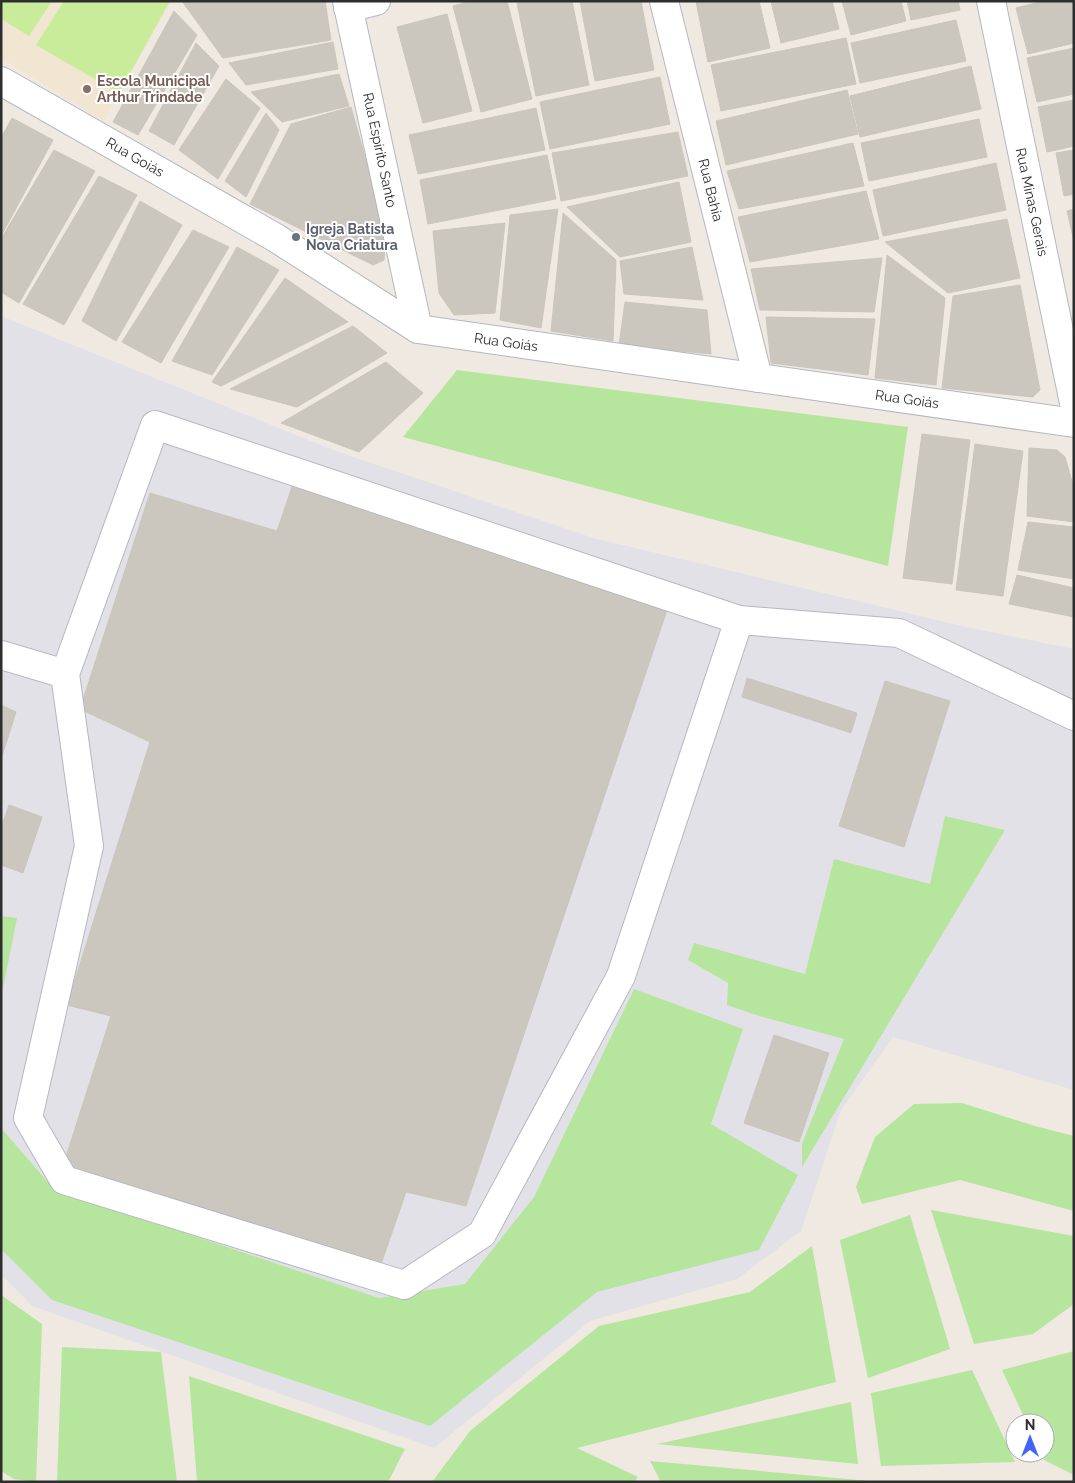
<svg xmlns="http://www.w3.org/2000/svg" width="1075" height="1483" font-family="Raleway,sans-serif">
  <style>
    .industrial { fill: #e3e1e8 }
    .education { fill: #f0e6d1 }
    .green { fill: #b6e59e }
    .pitch { fill: #c9ec9a }
    .building { fill: #cbc7bf; stroke: #cbc5ba }
    .lines { fill: none; stroke-linecap: round; stroke-linejoin: round }
    .minor-casing { stroke: #b4b7c1; stroke-width: 30 }
    .minor { stroke: #fff; stroke-width: 28 }
    .education-dot { fill: #8d6e63; stroke: #fff; stroke-width: 2 }
    .worship-dot { fill: #6b7280; stroke: #fff; stroke-width: 2 }
    .labels { text-anchor: middle; stroke-width: 4; stroke-linejoin: round; paint-order: stroke }
    .education-label { font-size: 14px; font-weight: bold; fill: #785e54; stroke: #fff; text-anchor: start }
    .street-label { font-size: 14px; fill: #2e2e2e; stroke: #fff }
    .worship-label { font-size: 14px; font-weight: bold; fill: #5b616d; stroke: #fff; text-anchor: start }
  </style>
  <rect width="100%" height="100%" fill="#efe9e1"/>
  <path class="industrial" d="M 1,316 L 336,451 L 593,538 L 966,627 L 1074,649 L 1074,1090 L 893,1037 L 841,1110 L 801,1231 L 737,1279 L 590,1321 L 434,1448 L 32,1306 L 1,1274 Z"/>
  <path class="education" d="M 1,1 L 171,1 L 104,121 L 1,58 Z"/>
  <g class="green">
    <path d="M 457,370 L 908,427 L 888,566 L 403,437 Z"/>
    <path d="M 945,816 L 1005,830 L 802,1167 L 802,1144 L 844,1039 L 759,1016 L 727,1005 L 728,983 L 688,960 L 694,943 L 805,974 L 834,859 L 930,884 Z"/>
    <path d="M 1,916 L 17,918 L 1,998 Z"/>
    <path d="M 634,989 L 743,1029 L 711,1124 L 798,1175 L 759,1250 L 597,1292 L 430,1426 L 52,1300 L 1,1249 L 1,1128 L 54,1189 L 379,1298 L 465,1284 L 534,1197 Z"/>
    <path d="M 962,1103 L 1035,1126 L 1074,1136 L 1074,1211 L 960,1180 L 862,1204 L 856,1187 L 875,1137 L 914,1104 Z"/>
    <path d="M 931,1210 L 1074,1236 L 1074,1304 L 1033,1334 L 974,1344 Z"/>
    <path d="M 910,1215 L 950,1349 L 868,1378 L 840,1240 Z"/>
    <path d="M 812,1246 L 836,1382 L 577,1448 L 638,1477 L 634,1482 L 432,1482 L 470,1431 L 599,1326 L 750,1292 Z"/>
    <path d="M 1,1295 L 42,1324 L 36,1482 L 14,1479 L 1,1471 Z"/>
    <path d="M 62,1347 L 161,1352 L 177,1482 L 57,1482 Z"/>
    <path d="M 1074,1351 L 1074,1475 L 1044,1460 L 1041,1453 L 1045,1453 L 1045,1423 L 1027,1423 L 1002,1370 Z"/>
    <path d="M 972,1370 L 1015,1462 L 881,1466 L 871,1393 Z"/>
    <path d="M 189,1376 L 405,1449 L 388,1482 L 197,1482 Z"/>
    <path d="M 851,1402 L 858,1464 L 657,1444 Z"/>
    <path d="M 650,1461 L 870,1481 L 871,1482 L 661,1482 Z"/>
  </g>
  <g class="pitch">
    <path d="M 1,1 L 52,1 L 29,36 L 1,19 Z"/>
    <path d="M 64,1 L 170,1 L 119,93 L 36,45 Z"/>
  </g>
  <g class="building">
    <path d="M 182,1 L 325,1 L 331,40 L 223,58 Z"/>
    <path d="M 472,1 L 507,1 L 532,99 L 481,112 L 453,6 Z"/>
    <path d="M 527,1 L 572,1 L 589,85 L 536,96 L 517,3 Z"/>
    <path d="M 580,1 L 641,1 L 654,70 L 595,81 Z"/>
    <path d="M 696,1 L 759,1 L 770,48 L 708,62 Z"/>
    <path d="M 771,1 L 832,1 L 839,29 L 781,43 Z"/>
    <path d="M 842,1 L 901,1 L 906,21 L 851,35 Z"/>
    <path d="M 907,1 L 958,1 L 960,10 L 911,20 Z"/>
    <path d="M 1044,1 L 1074,1 L 1074,43 L 1028,54 L 1016,8 Z"/>
    <path d="M 174,11 L 197,35 L 138,135 L 113,122 Z"/>
    <path d="M 447,14 L 472,111 L 423,123 L 397,27 Z"/>
    <path d="M 956,20 L 966,61 L 860,83 L 851,43 Z"/>
    <path d="M 846,38 L 856,84 L 721,111 L 711,65 Z"/>
    <path d="M 333,42 L 338,69 L 246,85 L 229,63 Z"/>
    <path d="M 196,43 L 219,66 L 174,145 L 149,131 Z"/>
    <path d="M 1074,48 L 1074,94 L 1037,102 L 1027,58 Z"/>
    <path d="M 971,66 L 981,109 L 860,137 L 850,96 Z"/>
    <path d="M 339,74 L 349,106 L 282,122 L 251,92 Z"/>
    <path d="M 660,77 L 670,124 L 550,149 L 540,102 Z"/>
    <path d="M 226,79 L 260,108 L 218,179 L 179,150 Z"/>
    <path d="M 847,90 L 858,134 L 726,165 L 716,121 Z"/>
    <path d="M 1074,100 L 1074,146 L 1047,152 L 1038,107 Z"/>
    <path d="M 351,107 L 386,233 L 384,260 L 373,265 L 250,204 L 291,124 Z"/>
    <path d="M 536,108 L 545,150 L 418,174 L 409,135 Z"/>
    <path d="M 266,113 L 279,130 L 246,197 L 225,181 Z"/>
    <path d="M 12,118 L 53,140 L 1,236 L 1,138 Z"/>
    <path d="M 979,119 L 987,157 L 869,181 L 861,143 Z"/>
    <path d="M 678,132 L 688,176 L 561,201 L 552,153 Z"/>
    <path d="M 853,143 L 864,186 L 739,209 L 727,171 Z"/>
    <path d="M 54,150 L 95,171 L 19,303 L 1,292 L 1,239 Z"/>
    <path d="M 1074,150 L 1074,194 L 1064,196 L 1056,153 Z"/>
    <path d="M 547,155 L 556,199 L 428,224 L 420,180 Z"/>
    <path d="M 996,163 L 1006,210 L 883,236 L 873,190 Z"/>
    <path d="M 99,176 L 137,195 L 64,325 L 23,304 Z"/>
    <path d="M 679,182 L 691,242 L 620,257 L 567,207 Z"/>
    <path d="M 866,191 L 879,239 L 750,262 L 738,217 Z"/>
    <path d="M 140,201 L 182,225 L 116,341 L 82,321 Z"/>
    <path d="M 558,209 L 541,328 L 500,320 L 510,215 Z"/>
    <path d="M 1074,209 L 1074,241 L 1067,211 Z"/>
    <path d="M 563,213 L 616,260 L 613,341 L 551,331 Z"/>
    <path d="M 1007,219 L 1020,278 L 948,293 L 885,242 Z"/>
    <path d="M 505,223 L 495,313 L 454,315 L 439,293 L 433,231 Z"/>
    <path d="M 193,230 L 229,247 L 161,363 L 122,342 Z"/>
    <path d="M 237,247 L 279,270 L 212,375 L 172,361 Z"/>
    <path d="M 692,247 L 703,300 L 624,294 L 620,261 Z"/>
    <path d="M 887,255 L 945,298 L 936,385 L 875,378 Z"/>
    <path d="M 882,258 L 874,312 L 760,310 L 751,269 Z"/>
    <path d="M 285,278 L 348,322 L 221,386 L 212,382 Z"/>
    <path d="M 1020,285 L 1040,390 L 1033,397 L 942,388 L 953,296 Z"/>
    <path d="M 625,302 L 707,310 L 711,354 L 619,345 Z"/>
    <path d="M 766,317 L 875,319 L 868,375 L 771,363 Z"/>
    <path d="M 353,326 L 387,353 L 297,407 L 230,389 Z"/>
    <path d="M 386,362 L 423,393 L 359,452 L 281,423 Z"/>
    <path d="M 922,434 L 970,440 L 952,584 L 903,578 Z"/>
    <path d="M 975,444 L 1023,451 L 1003,596 L 956,590 Z"/>
    <path d="M 1029,448 L 1057,450 L 1065,457 L 1074,489 L 1074,522 L 1027,516 Z"/>
    <path d="M 295,478 L 667,610 L 466,1206 L 406,1192 L 380,1267 L 63,1166 L 111,1016 L 67,1005 L 150,742 L 80,709 L 150,493 L 277,531 Z"/>
    <path d="M 1028,522 L 1074,527 L 1074,579 L 1018,570 Z"/>
    <path d="M 1017,575 L 1074,588 L 1074,617 L 1009,604 Z"/>
    <path d="M 747,678 L 857,713 L 851,733 L 742,697 Z"/>
    <path d="M 885,681 L 950,701 L 904,847 L 839,826 Z"/>
    <path d="M 1,705 L 16,712 L 2,756 L 1,756 Z"/>
    <path d="M 9,805 L 42,817 L 23,873 L 1,865 L 1,828 Z"/>
    <path d="M 774,1035 L 829,1053 L 799,1142 L 744,1123 Z"/>
  </g>
  <g class="lines">
    <defs>
      <g id="minor">
        <path d="M 347,1 L 418,329"/>
        <path d="M 664,1 L 758,378"/>
        <path d="M 991,1 L 1074,403"/>
        <path d="M 348,8 L 376,1"/>
        <path d="M 1,81 L 276,238 L 418,329 L 1074,423"/>
        <path d="M 155,425 L 739,620 L 621,976 L 482,1234 L 404,1285 L 64,1180 L 28,1118 L 89,846 L 65,674 Z"/>
        <path d="M 739,620 L 899,633 L 1074,716"/>
        <path d="M 1,655 L 65,674"/>
      </g>
    </defs>
    <use href="#minor" class="minor-casing"/>
    <use href="#minor" class="minor"/>
  </g>
  <circle class="education-dot" cx="87" cy="89" r="5"/>
  <circle class="worship-dot" cx="296" cy="237" r="5"/>
  <g class="labels">
    <g class="education-label">
      <text x="97" y="86">Escola Municipal<tspan x="97" dy="16">Arthur Trindade</tspan></text>
    </g>
    <g class="street-label">
      <text transform="translate(380 150) rotate(78)" y="5">Rua Espírito Santo</text>
      <text transform="translate(135 157) rotate(30)" y="5">Rua Goiás</text>
      <text transform="translate(711 190) rotate(76)" y="5">Rua Bahia</text>
      <text transform="translate(1032 202) rotate(78)" y="5">Rua Minas Gerais</text>
      <text transform="translate(506 342) rotate(8)" y="5">Rua Goiás</text>
      <text transform="translate(907 399) rotate(8)" y="5">Rua Goiás</text>
    </g>
    <g class="worship-label">
      <text x="306" y="234">Igreja Batista<tspan x="306" dy="16">Nova Criatura</tspan></text>
    </g>
  </g>
  <rect width="1075" height="1483" fill="none" stroke="#2e2e2e" stroke-width="5"/>
  <g transform="translate(1030 1438)"><circle r="24" fill="#ffffff" stroke="#ababab"/>
  <path d="M0-4L9 19L0 12L-9 19Z" fill="#4264fb"/>
  <text y="-8" font-size="14" font-weight="bold" text-anchor="middle" fill="#2e2e2e">N</text>
  </g>
</svg>
